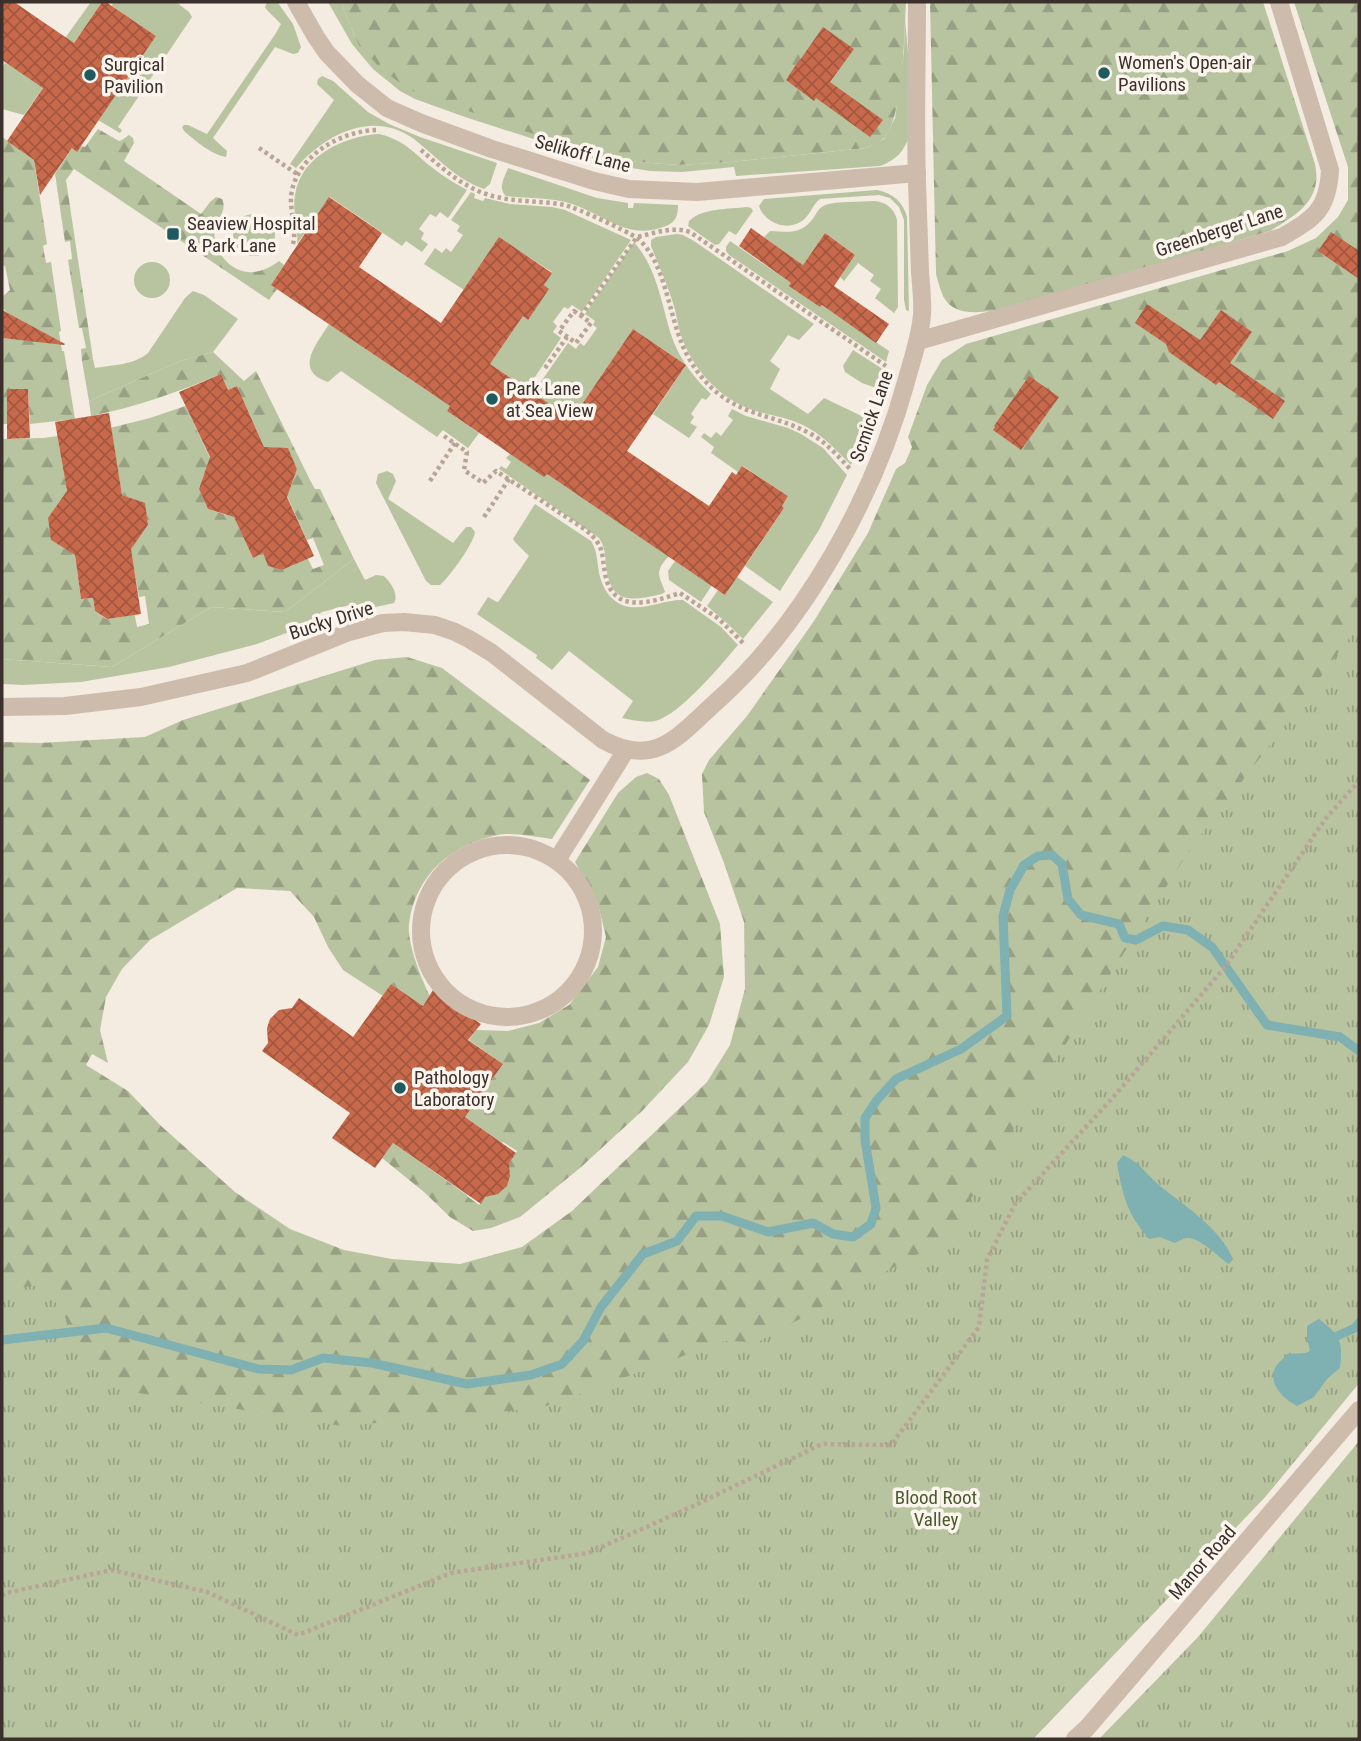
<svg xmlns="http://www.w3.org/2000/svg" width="1361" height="1741" font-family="'Roboto Condensed',sans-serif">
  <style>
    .green { fill: #b8c4a0 }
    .forest { fill: url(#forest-firs) }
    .park { fill: url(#park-tufts) }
    .water { fill: #7fb0b2 }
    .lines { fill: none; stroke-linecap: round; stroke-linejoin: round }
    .stream { stroke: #7fb0b2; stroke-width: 9 }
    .building { fill: url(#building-cross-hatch) }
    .path { stroke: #b9a596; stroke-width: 4.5; stroke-dasharray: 3.5 3.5; stroke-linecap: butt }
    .minor { stroke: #cdbbac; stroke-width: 18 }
    .poi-dot { fill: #1f5a5e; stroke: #fbf5ee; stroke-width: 2.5 }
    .labels { text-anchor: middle; stroke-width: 7; stroke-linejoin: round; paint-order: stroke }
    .poi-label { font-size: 19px; fill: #3b302b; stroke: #fbf5ee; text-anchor: start }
    .street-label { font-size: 19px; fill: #3b302b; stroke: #fbf5ee }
    .park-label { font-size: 19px; fill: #4a5a2e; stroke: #fbf5ee }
  </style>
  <defs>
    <pattern id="forest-firs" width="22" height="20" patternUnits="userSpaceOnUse" patternTransform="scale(1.75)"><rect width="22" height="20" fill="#b8c4a0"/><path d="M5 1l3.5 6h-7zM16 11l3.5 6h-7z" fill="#97a083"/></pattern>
    <pattern id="park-tufts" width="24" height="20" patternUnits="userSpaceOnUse" patternTransform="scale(1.75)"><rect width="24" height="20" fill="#b8c4a0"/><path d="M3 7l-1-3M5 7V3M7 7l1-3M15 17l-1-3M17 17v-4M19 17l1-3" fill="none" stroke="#97a083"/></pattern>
    <pattern id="building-cross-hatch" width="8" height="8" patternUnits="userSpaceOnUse" patternTransform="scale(1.75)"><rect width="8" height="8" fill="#c8694b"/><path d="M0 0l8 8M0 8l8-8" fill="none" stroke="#a4573f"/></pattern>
  </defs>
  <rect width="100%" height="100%" fill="#f4ebe1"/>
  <g class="green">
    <path d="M 91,2 L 102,2 L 24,115 L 2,109 L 2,68 L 5,63 L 13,67 L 63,41 Z"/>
    <path d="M 113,2 L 176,2 L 189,12 L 192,17 L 118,127 L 122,130 L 120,133 L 98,120 L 156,36 L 112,6 Z"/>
    <path d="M 267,2 L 276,2 L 278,3 L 293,24 L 301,47 L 298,53 L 293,54 L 275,47 L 213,138 L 227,151 L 226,157 C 210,154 197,142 184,131 L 182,127 L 184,125 L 188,125 L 207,134 L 276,33 L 281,24 L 266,9 L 265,7 Z"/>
    <path d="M 328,2 L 341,2 L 358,44 L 527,132 L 612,160 L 678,165 L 731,162 L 866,148 L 884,139 L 895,118 L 904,51 L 905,19 L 909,65 L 909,136 C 904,152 896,160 880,166 L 736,176 L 734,167 L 682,172 L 650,171 L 614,165 L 465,117 L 415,99 L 400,91 L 373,69 L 352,44 Z"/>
    <path d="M 322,76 L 333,81 L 368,112 L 389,124 L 420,137 L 497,163 L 490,184 L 484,189 C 455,179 437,157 414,139 C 372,109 325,135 296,168 L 290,164 L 334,100 L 317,84 L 318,79 Z"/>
    <path d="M 379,134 C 407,141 413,153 434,169 C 444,177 456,184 467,190 L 448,218 L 440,212 L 436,217 L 430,214 L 419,229 L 424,233 L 421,239 L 428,244 L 422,252 L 406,241 L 402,246 L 330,197 L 297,244 C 299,228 292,211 295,195 C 301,156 344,136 379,134 Z"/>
    <path d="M 508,168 L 597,198 L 628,203 L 628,208 L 633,208 L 634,203 L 678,205 C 678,219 674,224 660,228 C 627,239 602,214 572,204 C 551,197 528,199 506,196 C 497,188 505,177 508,168 Z"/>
    <path d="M 877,190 C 893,193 903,202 907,217 L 909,311 L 906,310 L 904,300 L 904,220 L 899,207 L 890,198 L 879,195 L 820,199 C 812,205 810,216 802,221 C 786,232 764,222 759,206 L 764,199 Z"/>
    <path d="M 471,192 L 475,194 L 474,198 L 483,201 L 485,198 L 510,204 L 552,207 L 565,210 L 631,240 L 582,312 L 572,305 L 568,309 L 564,307 L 553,322 L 557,326 L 553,332 L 561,338 L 527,389 L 490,364 L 523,316 L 528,319 L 548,289 L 544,285 L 552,272 L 499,238 L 464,290 L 424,264 L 435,248 L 442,253 L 446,248 L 451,252 L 463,235 L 457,231 L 460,226 L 451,220 Z"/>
    <path d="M 874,201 C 886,202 894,208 897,220 L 898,307 L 894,313 L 875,298 L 881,289 L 870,281 L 874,275 L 858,263 L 844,281 L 840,277 L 855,255 L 825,233 L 803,265 L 764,237 L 770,231 C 788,232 802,235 814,217 C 817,212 819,208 825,205 C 837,201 860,202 874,201 Z"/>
    <path d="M 747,207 L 751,208 L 753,211 L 736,235 L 729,231 L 719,244 L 715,245 L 688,226 L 689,221 C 702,208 729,209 747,207 Z"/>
    <circle cx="254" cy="235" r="21"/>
    <path d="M 677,234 L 683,235 L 694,241 L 814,324 L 799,340 L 788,335 L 770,361 L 780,369 L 770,389 L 808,414 L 824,398 L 870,420 L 851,465 C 830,444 817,428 787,419 C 773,415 759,413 745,407 C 716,394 693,368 682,338 C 678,327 677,317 674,306 C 668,286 659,266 651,246 L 651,240 L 656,237 Z"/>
    <path d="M 730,241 L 791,283 L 820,307 L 822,305 L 889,351 L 886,362 L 729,255 L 726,251 L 726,247 Z"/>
    <path d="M 634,242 C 659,271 661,306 673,340 C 681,361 695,379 711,394 L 706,400 L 702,398 L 691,414 L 694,417 L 690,423 L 697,427 L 689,438 L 653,414 L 686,365 L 633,329 L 572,419 L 533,393 L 568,343 L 576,349 L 580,343 L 584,346 L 597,328 L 593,325 L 595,321 L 585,314 Z"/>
    <circle cx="152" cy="280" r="18"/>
    <path d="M 193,291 L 204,295 L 238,319 L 213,352 L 180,361 L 89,401 L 82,361 L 93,359 L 95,368 C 113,365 134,365 148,353 L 185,298 Z"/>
    <path d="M 329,324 L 450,406 L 447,411 L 479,433 L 468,448 L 443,430 L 437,437 L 341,371 L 328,382 C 293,370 317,344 329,324 Z"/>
    <path d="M 853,350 L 884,370 L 879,389 L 862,383 L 845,372 L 843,366 Z"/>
    <path d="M 732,409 L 746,416 L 788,428 L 801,434 L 823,448 L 847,475 L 819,530 L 780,591 L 745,566 L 784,508 L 782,506 L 788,496 L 743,466 L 738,472 L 711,453 L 714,447 L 701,437 L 704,433 L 711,438 L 716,432 L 721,436 L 733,420 L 728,416 Z"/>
    <path d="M 510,454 L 547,474 L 669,556 C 654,572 659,575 665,592 L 662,594 C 631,601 610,605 606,565 C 605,554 605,547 599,538 L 499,469 L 501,466 L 506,469 L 511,462 L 506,458 Z"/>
    <path d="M 387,471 L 393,474 L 396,481 L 388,499 L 453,543 L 466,527 L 471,527 L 475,532 C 473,545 450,576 440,585 L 431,585 L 426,581 L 376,483 L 378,474 Z"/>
    <path d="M 535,504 L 591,541 C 598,551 597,565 600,577 C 603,587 607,594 614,600 C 634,617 661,599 683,600 L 721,627 L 738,645 C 721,665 680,715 655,721 C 644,723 633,720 622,718 L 633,701 L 569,651 L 552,670 L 536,658 L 537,655 L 477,614 L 488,597 L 497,602 L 499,601 L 529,556 L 515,542 L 513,539 Z"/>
    <path d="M 354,559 L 365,580 L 376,575 L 384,576 C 391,583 399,594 394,603 L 357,611 L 354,604 L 322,612 L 302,627 L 257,644 L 169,667 L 81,682 L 23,685 L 2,684 L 2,659 L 112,667 L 211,607 L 285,612 Z"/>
    <path d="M 675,561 L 712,585 L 701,602 L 669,580 L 668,571 Z"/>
    <path d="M 737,577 L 773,602 L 743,639 L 728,624 L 707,606 L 718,590 L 726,594 Z"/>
  </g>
  <g class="forest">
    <path d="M 341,2 L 906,2 C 904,33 904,113 885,137 C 881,142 872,145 866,148 L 731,162 L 678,165 L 612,160 L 527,132 L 410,90 L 381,69 L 358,44 Z"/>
    <path d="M 930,2 L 1263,2 L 1315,164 C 1316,170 1317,176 1316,182 C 1313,207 1289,219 1270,231 L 1009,308 C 988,311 955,320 943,296 C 940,289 938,281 936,274 Z"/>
    <path d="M 1294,2 L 1359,2 L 1359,1383 L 1265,1497 L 1033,1739 L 2,1739 L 2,742 L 40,743 L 145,737 L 183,720 L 375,660 L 407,657 L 442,668 L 590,780 L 552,839 C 537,837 511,832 498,835 C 452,844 415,875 409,924 C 407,943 421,978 430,996 L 423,1006 L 391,984 L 383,996 L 343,970 L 328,947 L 314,917 L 290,891 L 237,888 L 150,940 L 122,969 L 106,997 L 100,1030 L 108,1063 L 92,1054 L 86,1065 L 128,1091 L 160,1125 L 235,1192 L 290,1229 L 344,1250 L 392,1259 L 460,1264 L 522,1247 L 572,1211 L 707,1082 L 730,1045 L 745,989 L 744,922 L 724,863 L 704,812 L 702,774 L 709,760 L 747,716 L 814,621 L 868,533 L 896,469 L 905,463 L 912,447 L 908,437 L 927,385 L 942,360 L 966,344 L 1288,251 L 1316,238 L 1338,217 L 1348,200 L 1348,167 Z"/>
    <path d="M 98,129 L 119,141 L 122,140 L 129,135 L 133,138 L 134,143 L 124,161 L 201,214 L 210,202 L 216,197 L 222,199 C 229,213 211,222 215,240 C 216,248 220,254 225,260 C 241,277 261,275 279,261 L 284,265 L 271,285 L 277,289 L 269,300 L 74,169 L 66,180 L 93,359 L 82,361 L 81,349 L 86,348 L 82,328 L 79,328 L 68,260 L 72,259 L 70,241 L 65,242 L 55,174 L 72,148 L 77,151 L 80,146 L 85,147 Z"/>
    <path d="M 2,137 L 34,160 L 47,244 L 43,246 L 46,263 L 51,262 L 61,331 L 59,332 L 62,351 L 64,351 L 75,419 L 30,424 L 28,390 L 7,389 L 7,424 L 2,424 L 2,338 L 27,340 L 2,307 L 2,297 L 10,290 L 5,266 L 2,265 Z"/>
    <path d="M 213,352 L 244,381 L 256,371 L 311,482 L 315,489 L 320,489 L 354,559 L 285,612 L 211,607 L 112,667 L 2,659 L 2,439 L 43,438 L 74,434 L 58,438 L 69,503 L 51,540 L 67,550 L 74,549 L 81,599 L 93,598 L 95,611 L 106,619 L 120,617 L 133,606 L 137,627 L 149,624 L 145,596 L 139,597 L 129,541 L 138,539 L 148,525 L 144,503 L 122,495 L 111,430 L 102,430 L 150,418 L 200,401 L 187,409 L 215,469 L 204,474 L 199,489 L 208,509 L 226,515 L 232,512 L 253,558 L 263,553 L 269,566 L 282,570 L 294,565 L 300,553 L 304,551 L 313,569 L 324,565 L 313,538 L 307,540 L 284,489 L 291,486 L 297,469 L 288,449 L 264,447 L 237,386 L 228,390 L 221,374 C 178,392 136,407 91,416 L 89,401 L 180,361 Z"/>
    <path d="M 647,773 L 659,779 L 669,795 L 720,924 L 724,977 L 709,1025 L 688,1062 L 642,1111 L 580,1168 L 520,1217 L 491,1228 L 473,1231 L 450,1217 L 424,1192 L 382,1158 L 393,1143 L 467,1195 L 467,1196 L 479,1205 L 486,1196 C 505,1194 513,1183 508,1164 L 517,1151 L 503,1142 L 502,1143 L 465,1117 L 503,1064 L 469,1040 L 476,1030 L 508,1031 L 539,1023 L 569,1005 L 598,967 L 606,937 L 598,904 L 575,862 L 618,793 L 636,777 Z"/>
  </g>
  <g class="park">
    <path d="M 1359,625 L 1359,1383 L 1265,1497 L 1033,1739 L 2,1739 L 2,1289 L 45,1285 L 93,1363 L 126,1391 L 342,1426 L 541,1408 L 724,1341 L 758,1342 L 947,1238 L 1055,1061 L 1191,848 L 1288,721 Z"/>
    <path d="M 1359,1441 L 1359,1739 L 1099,1739 L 1198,1637 Z"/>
  </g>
  <g class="water">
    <path d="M 1123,1155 C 1138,1161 1148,1176 1160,1186 C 1185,1206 1221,1229 1233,1259 L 1229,1264 C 1217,1256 1200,1237 1186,1238 C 1182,1239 1179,1241 1175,1243 L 1160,1237 L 1149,1239 C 1126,1212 1123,1196 1117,1163 Z"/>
    <path d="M 1319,1319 C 1341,1336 1343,1341 1340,1368 L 1327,1379 L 1314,1397 L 1297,1406 C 1284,1399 1268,1385 1275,1368 C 1277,1364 1284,1358 1287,1354 L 1305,1353 L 1310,1351 L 1307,1338 L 1307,1326 Z"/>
  </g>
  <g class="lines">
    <g class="stream">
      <path d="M 1337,1336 L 1355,1328 L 1359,1323"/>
      <path d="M 2,1340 L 106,1328 L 258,1369 L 291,1370 L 323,1358 L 372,1363 L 467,1384 L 531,1375 L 562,1364 L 583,1341 L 601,1307 L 643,1254 L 677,1241 L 696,1216 L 722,1216 L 768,1232 L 813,1223 L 833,1234 L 853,1237 L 871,1224 L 876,1208 L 865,1140 L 865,1118 L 877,1100 L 896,1079 L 961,1049 L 1007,1016 L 1003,916 L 1010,890 L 1024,865 L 1038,856 L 1052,855 L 1062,864 L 1068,899 L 1081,915 L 1119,924 L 1125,938 L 1136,940 L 1163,926 L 1188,930 L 1212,947 L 1267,1025 L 1340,1037 L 1359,1051"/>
    </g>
  </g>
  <g class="building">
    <path d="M 2,2 L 14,2 L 74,43 L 102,2 L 106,2 L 156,36 L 77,152 L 72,148 L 40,195 L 34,160 L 7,141 L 43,88 L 2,60 Z"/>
    <path d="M 823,27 L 854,49 L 830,82 L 883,120 L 870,137 L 816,98 L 814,101 L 786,80 L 799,60 L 800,60 Z"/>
    <path d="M 329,197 L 382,233 L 359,267 L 441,323 L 499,237 L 552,273 L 544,285 L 549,289 L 528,320 L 523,316 L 490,364 L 572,419 L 633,329 L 686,365 L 627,451 L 709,506 L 732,472 L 736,475 L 742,466 L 788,496 L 782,506 L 784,508 L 725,595 L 547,474 L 544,477 L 447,411 L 450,406 L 271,285 Z"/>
    <path d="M 751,228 L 803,265 L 825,233 L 855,255 L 834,286 L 889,324 L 876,343 L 822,305 L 820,307 L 789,286 L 791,283 L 739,246 Z"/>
    <path d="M 1331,232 L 1359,251 L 1359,279 L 1318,251 Z"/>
    <path d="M 1147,304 L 1200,340 L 1221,310 L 1252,332 L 1230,363 L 1285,401 L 1273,419 L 1219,382 L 1216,385 L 1169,352 L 1166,344 L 1135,323 Z"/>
    <path d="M 2,310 L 65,344 L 64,345 L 2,338 Z"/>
    <path d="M 221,374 L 228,390 L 237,386 L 264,447 L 288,448 L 297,469 L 287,497 L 314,556 L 282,570 L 268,566 L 263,553 L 253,558 L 234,517 L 208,509 L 199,489 L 210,457 L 179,392 Z"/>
    <path d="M 1029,376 L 1059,397 L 1021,450 L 993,430 L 995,427 L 994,426 Z"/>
    <path d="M 7,389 L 28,389 L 30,438 L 7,439 Z"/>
    <path d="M 109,413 L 122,495 L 145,503 L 148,525 L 131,549 L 141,614 L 107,619 L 95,611 L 93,598 L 81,599 L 75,555 L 51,540 L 48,518 L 67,491 L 55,422 Z"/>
    <path d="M 391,984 L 423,1006 L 433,990 L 481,1024 L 468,1040 L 503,1064 L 465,1117 L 516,1153 L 509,1163 L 510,1176 L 507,1186 L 498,1194 L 485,1197 L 481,1204 L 393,1143 L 375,1168 L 332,1138 L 350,1113 L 262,1051 L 268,1043 L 267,1028 L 270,1019 L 279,1010 L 292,1008 L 299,998 L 353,1037 Z"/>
  </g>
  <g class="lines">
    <g class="path">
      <path d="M 259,148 L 297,174"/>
      <path d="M 421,150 C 441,167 460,185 486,194 C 512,203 539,200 565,205 C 577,208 627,231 637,238 C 664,259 669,313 682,344 C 687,357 695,369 704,380 C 738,418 771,412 811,434 C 827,443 838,456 850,469"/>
      <path d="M 293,244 C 297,228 290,212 291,196 C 296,155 342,130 379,130"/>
      <path d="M 574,311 L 591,323 L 576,343 L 559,331 Z"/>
      <path d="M 581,316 L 637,237 C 655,233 672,226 690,232 L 886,366"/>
      <path d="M 545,368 L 567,337"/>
      <path d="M 444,436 L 467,452 L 464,470 L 483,483 L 496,471 L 586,530 C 605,547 601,551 605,573 C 612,616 652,602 680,593 L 719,619 L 744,644"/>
      <path d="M 430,481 L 455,443"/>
      <path d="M 484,517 L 509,479"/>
      <path d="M 2,1596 L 6,1593 L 112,1570 L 207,1592 L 298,1635 L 451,1573 L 588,1553 L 691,1507 L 822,1444 L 891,1445 L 979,1327 L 987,1260 L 1015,1204 L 1116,1094 L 1225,967 L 1326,818 L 1359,781"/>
    </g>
    <g class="minor">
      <path d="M 296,2 L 316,37 L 327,53 L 357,84 L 387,108 L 421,123 L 492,149 L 594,181 L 629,189 L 697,192 L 917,173"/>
      <path d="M 918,341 L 1282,237 C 1315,218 1328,209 1330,170 L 1279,2"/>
      <path d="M 2,707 L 65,706 L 141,697 L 247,673 L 349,632 L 383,623 L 404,622 L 435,625 L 455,632 L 469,639 L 492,653 L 603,740 C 656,769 679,735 716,702 C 805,623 875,495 906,382 C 912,360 920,338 922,315 C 923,301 921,286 920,272 C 919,242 918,212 917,182 C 915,122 917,62 917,2"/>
      <circle cx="507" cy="931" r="86"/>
      <path d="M 557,860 L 626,750"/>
      <path d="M 1075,1739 L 1087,1728 L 1359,1410"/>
    </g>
  </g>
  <g class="poi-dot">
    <circle cx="1104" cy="73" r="7"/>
    <circle cx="90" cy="75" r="7"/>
    <rect x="166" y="227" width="14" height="14" rx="3.5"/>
    <circle cx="492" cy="399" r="7"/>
    <circle cx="400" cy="1088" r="7"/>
  </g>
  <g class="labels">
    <g class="poi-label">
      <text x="1118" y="69">Women's Open-air<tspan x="1118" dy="22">Pavilions</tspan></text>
      <text x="104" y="71">Surgical<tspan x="104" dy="22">Pavilion</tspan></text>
      <text x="187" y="230">Seaview Hospital<tspan x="187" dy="22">&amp; Park Lane</tspan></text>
      <text x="506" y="395">Park Lane<tspan x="506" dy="22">at Sea View</tspan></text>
      <text x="414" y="1084">Pathology<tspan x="414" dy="22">Laboratory</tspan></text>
    </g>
    <g class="street-label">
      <text transform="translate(583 153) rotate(15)" y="7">Selikoff Lane</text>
      <text transform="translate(1219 230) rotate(-18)" y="7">Greenberger Lane</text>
      <text transform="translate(871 416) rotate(-71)" y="7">Scmick Lane</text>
      <text transform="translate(331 620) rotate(-18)" y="7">Bucky Drive</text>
      <text transform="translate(1202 1562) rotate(-49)" y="7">Manor Road</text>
    </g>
    <g class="park-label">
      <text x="936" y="1504">Blood Root<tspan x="936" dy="22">Valley</tspan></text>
    </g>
  </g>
  <rect width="1361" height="1741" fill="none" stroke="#3b302b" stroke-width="7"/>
</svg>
